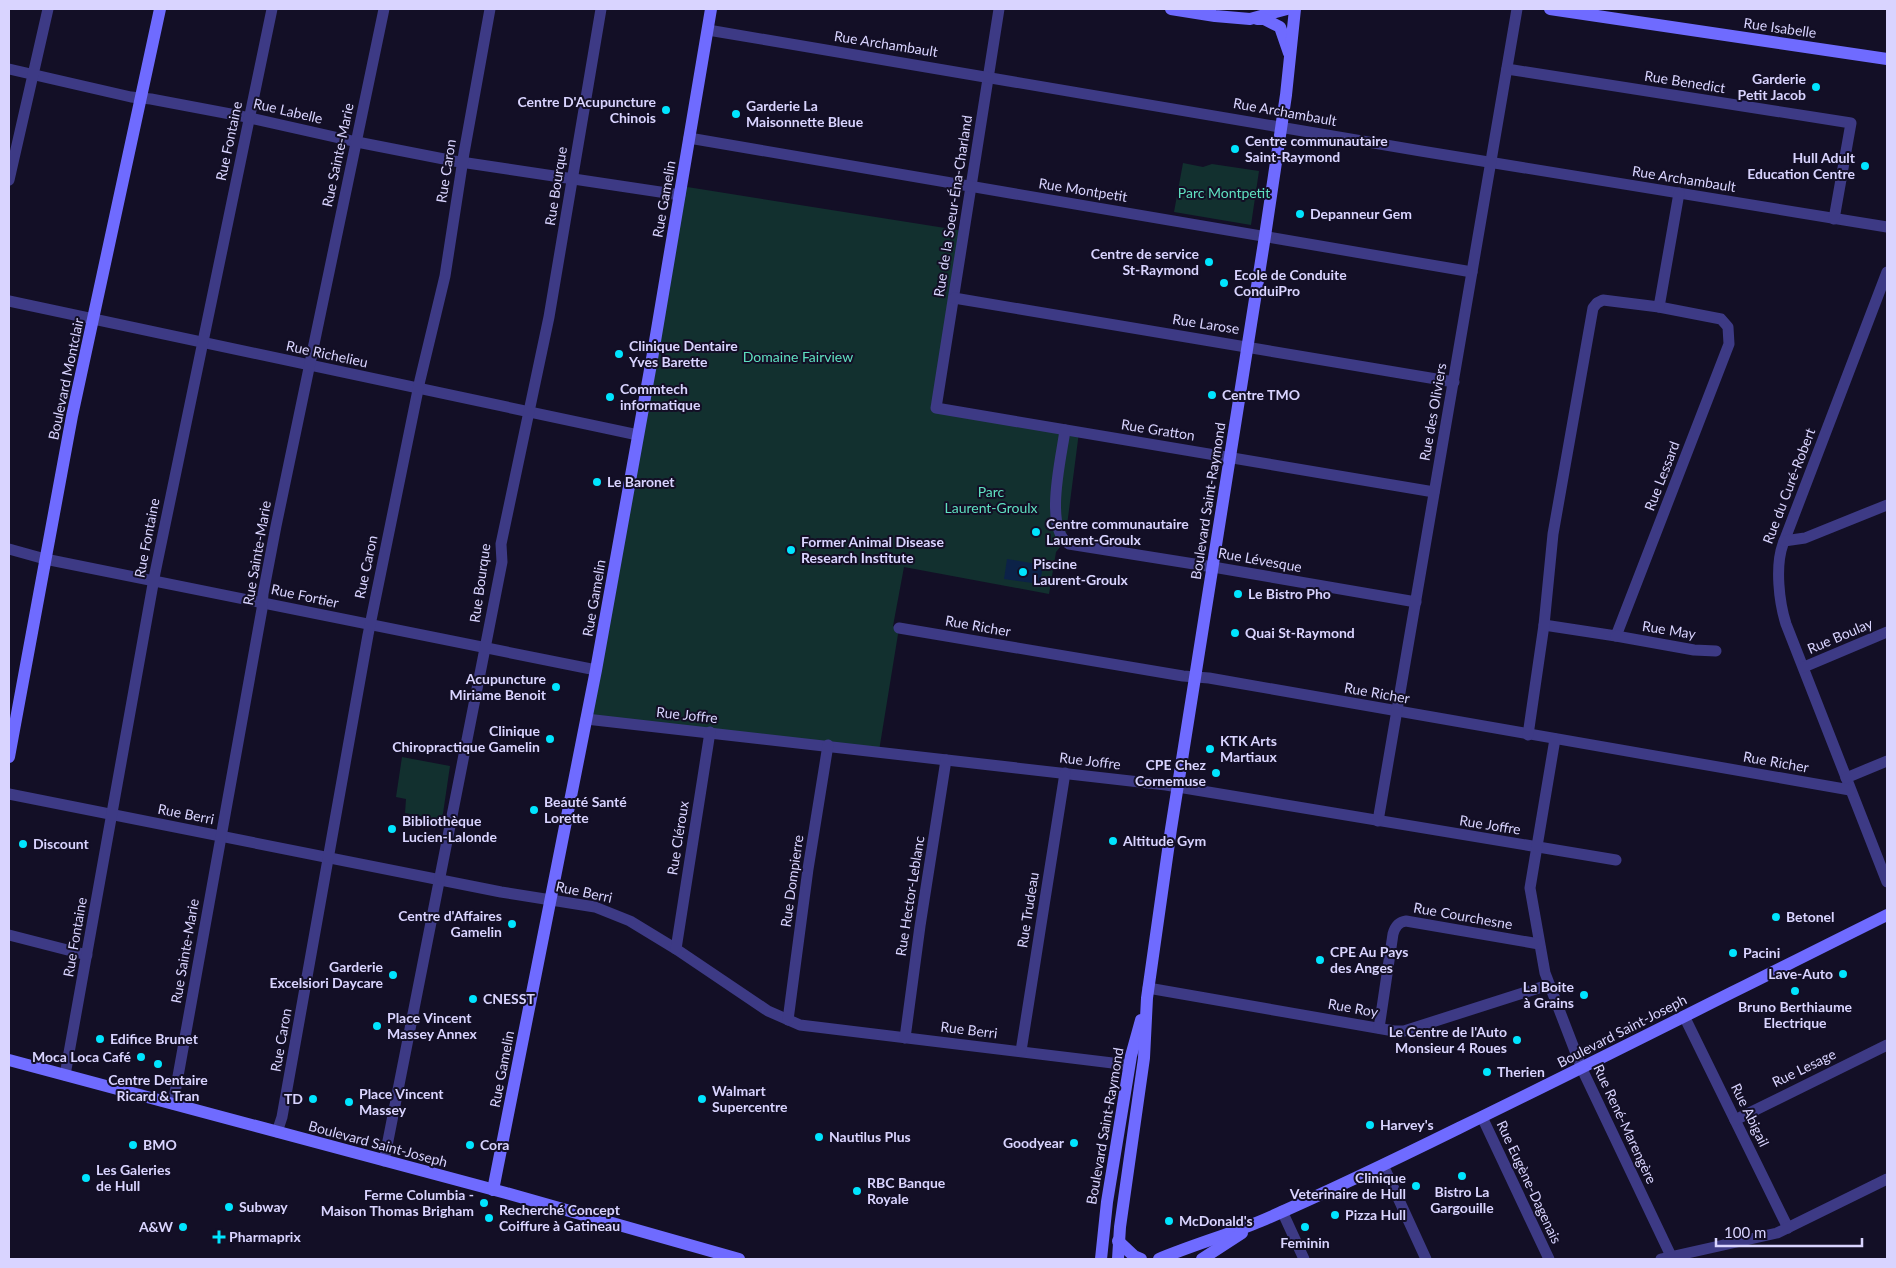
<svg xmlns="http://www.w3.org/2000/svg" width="1896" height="1268" font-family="Lato,sans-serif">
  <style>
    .green { fill: #12302f }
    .water { fill: #0c2248 }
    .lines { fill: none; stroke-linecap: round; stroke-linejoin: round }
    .street { stroke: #3d3a85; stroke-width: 11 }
    .secondary { stroke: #6f6bff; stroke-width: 12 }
    .poi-dot { fill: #00e5ff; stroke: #130f26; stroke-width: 2 }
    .labels { text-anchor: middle; stroke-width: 4; stroke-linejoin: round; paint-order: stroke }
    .street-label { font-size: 14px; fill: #d9d4ff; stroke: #130f26 }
    .poi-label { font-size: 14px; font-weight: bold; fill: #d9d4ff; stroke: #130f26; text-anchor: start }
    .park-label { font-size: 14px; fill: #5fe0c0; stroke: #130f26 }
  </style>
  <rect width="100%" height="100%" fill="#130f26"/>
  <g class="green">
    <path d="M 1183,163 L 1203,167 L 1212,164 L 1259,171 L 1251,225 L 1174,212 Z"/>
    <path d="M 681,186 L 964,231 L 936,407 L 1079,432 L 1065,541 L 1056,552 L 1049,594 L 904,567 L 893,626 L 899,628 L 879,751 L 586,719 Z"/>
    <path d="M 402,757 L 450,766 L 442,820 L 405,813 L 406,799 L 396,797 Z"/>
  </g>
  <path class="water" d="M 1007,559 L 1043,565 L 1040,584 L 1004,579 Z"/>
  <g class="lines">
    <g class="street">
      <path d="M 999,9 L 936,408 L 1434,492"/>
      <path d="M 708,30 L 1421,151 L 1887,227"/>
      <path d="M 9,69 L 131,97 L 151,99 L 241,116 L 357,142 L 454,161 L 680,195"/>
      <path d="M 1507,69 L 1851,123 L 1834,219"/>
      <path d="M 689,138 L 1472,272"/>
      <path d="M 9,180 L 48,9"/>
      <path d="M 1887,272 L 1783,544 C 1775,566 1779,602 1786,624 L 1887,882"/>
      <path d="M 954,298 L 1454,382"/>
      <path d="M 9,301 L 638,435"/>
      <path d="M 1065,430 C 1062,455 1043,529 1069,544 L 1213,567 L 1416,602"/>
      <path d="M 1784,541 L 1805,538 L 1887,505"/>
      <path d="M 9,549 L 45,559 L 596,670"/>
      <path d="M 1544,625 L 1616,636 L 1729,344 L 1728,327 L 1721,319 L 1659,307"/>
      <path d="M 899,628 L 1183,676 L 1209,678 L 1850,790"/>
      <path d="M 1616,636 L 1694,650 L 1716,651"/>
      <path d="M 1804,667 L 1887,632"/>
      <path d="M 586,719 L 1166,785 L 1616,860"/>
      <path d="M 1528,735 L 1544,625 L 1553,534 L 1593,308 L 1597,303 L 1603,300 L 1659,307 L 1679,193"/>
      <path d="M 1555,739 L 1530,888 L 1545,973 L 1582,1069 L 1671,1256"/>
      <path d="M 1846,778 L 1887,761"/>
      <path d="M 9,794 L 501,892 L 595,907 L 630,921 L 676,949 L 768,1011 L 800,1025 L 1129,1065"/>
      <path d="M 1378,821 L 1517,9"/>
      <path d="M 9,935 L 87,955"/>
      <path d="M 676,949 L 710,732"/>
      <path d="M 1148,988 L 1394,1031 L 1404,1031 L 1548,985"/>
      <path d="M 1684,1016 L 1788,1228"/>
      <path d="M 788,1020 L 808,869 L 828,745"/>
      <path d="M 1379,1028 L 1393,934 C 1395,927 1398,922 1406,921 L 1539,944"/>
      <path d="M 905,1038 L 920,926 L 946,760"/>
      <path d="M 1021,1051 L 1065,773"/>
      <path d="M 65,1075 L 155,573 L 272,9"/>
      <path d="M 173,1104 L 262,609 L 263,594 L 276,526 L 384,9"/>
      <path d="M 1482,1117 L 1549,1259"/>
      <path d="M 1735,1120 L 1887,1045"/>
      <path d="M 277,1132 L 282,1117 L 368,635 L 420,380 L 445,276 L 464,153 L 490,9"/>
      <path d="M 384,1161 L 502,562 L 501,544 L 549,317 L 601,9"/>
      <path d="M 1383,1165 L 1426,1259"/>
      <path d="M 1282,1211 L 1304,1259"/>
      <path d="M 1661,1259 L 1777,1233 L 1887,1179"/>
    </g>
    <g class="secondary">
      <path d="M 1171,9 L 1215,16 L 1250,19 L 1287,9"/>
      <path d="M 1550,9 L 1887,59"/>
      <path d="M 1257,19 L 1264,19 L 1280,27 L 1289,53"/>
      <path d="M 9,757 L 72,416 L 160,9"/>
      <path d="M 9,1060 L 506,1193 L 739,1259"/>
      <path d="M 493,1190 L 596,670 L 653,353 L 711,9"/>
      <path d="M 1118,1241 L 1134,1256 L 1141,1259"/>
      <path d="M 1101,1259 L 1107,1202 L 1131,1056 L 1141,1020"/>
      <path d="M 1118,1259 L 1120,1227 L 1144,1058 L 1147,998 L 1150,977 L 1171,829 L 1265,236 L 1286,95 L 1295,9"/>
      <path d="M 1159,1259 C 1192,1245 1228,1235 1261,1221 C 1328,1192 1394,1160 1459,1128 C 1603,1058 1744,986 1887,915"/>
      <path d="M 1202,1259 L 1242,1233"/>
    </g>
  </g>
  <g class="poi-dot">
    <circle cx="1816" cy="87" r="5"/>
    <circle cx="666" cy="110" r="5"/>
    <circle cx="736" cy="114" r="5"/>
    <circle cx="1235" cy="149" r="5"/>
    <circle cx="1865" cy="166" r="5"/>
    <circle cx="1300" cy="214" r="5"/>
    <circle cx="1209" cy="262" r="5"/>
    <circle cx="1224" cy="283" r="5"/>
    <circle cx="619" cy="354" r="5"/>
    <circle cx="1212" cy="395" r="5"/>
    <circle cx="610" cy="397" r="5"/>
    <circle cx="597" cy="482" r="5"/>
    <circle cx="1036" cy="532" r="5"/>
    <circle cx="791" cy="550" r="5"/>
    <circle cx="1023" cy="572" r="5"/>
    <circle cx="1238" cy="594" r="5"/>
    <circle cx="1235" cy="633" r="5"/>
    <circle cx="556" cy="687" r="5"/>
    <circle cx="550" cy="739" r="5"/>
    <circle cx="1210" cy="749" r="5"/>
    <circle cx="1216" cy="773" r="5"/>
    <circle cx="534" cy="810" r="5"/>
    <circle cx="392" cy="829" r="5"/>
    <circle cx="1113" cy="841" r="5"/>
    <circle cx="23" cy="844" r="5"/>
    <circle cx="1776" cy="917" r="5"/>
    <circle cx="512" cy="924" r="5"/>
    <circle cx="1733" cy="953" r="5"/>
    <circle cx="1320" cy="960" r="5"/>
    <circle cx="1843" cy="974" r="5"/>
    <circle cx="393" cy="975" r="5"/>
    <circle cx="1795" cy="991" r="5"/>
    <circle cx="1584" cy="995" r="5"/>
    <circle cx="473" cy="999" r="5"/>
    <circle cx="377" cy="1026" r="5"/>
    <circle cx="100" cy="1039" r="5"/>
    <circle cx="1517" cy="1040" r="5"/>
    <circle cx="141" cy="1057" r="5"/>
    <circle cx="158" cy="1064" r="5"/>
    <circle cx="1487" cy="1072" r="5"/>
    <circle cx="313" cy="1099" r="5"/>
    <circle cx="702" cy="1099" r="5"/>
    <circle cx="349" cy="1102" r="5"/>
    <circle cx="1370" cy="1125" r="5"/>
    <circle cx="819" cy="1137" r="5"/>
    <circle cx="1074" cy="1143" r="5"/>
    <circle cx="133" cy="1145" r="5"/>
    <circle cx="470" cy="1145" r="5"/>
    <circle cx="1462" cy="1176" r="5"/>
    <circle cx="86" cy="1178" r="5"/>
    <circle cx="1416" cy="1186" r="5"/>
    <circle cx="857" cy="1191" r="5"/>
    <circle cx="484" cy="1203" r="5"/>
    <circle cx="229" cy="1207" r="5"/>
    <circle cx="1335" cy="1215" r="5"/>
    <circle cx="489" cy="1218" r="5"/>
    <circle cx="1169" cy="1221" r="5"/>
    <circle cx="183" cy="1227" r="5"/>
    <circle cx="1305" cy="1227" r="5"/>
    <path d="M216.5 1229.5h5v5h5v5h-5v5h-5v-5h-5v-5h5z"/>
  </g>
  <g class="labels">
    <g class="street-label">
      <text transform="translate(1780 28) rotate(8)" y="5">Rue Isabelle</text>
      <text transform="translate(886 44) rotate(9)" y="5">Rue Archambault</text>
      <text transform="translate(1685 82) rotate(9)" y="5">Rue Benedict</text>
      <text transform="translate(288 111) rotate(13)" y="5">Rue Labelle</text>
      <text transform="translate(1285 112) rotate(10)" y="5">Rue Archambault</text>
      <text transform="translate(229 141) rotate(-78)" y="5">Rue Fontaine</text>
      <text transform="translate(338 155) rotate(-78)" y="5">Rue Sainte-Marie</text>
      <text transform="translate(446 171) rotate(-81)" y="5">Rue Caron</text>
      <text transform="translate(1684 179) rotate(9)" y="5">Rue Archambault</text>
      <text transform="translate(556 186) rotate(-81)" y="5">Rue Bourque</text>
      <text transform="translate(1083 190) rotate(9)" y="5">Rue Montpetit</text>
      <text transform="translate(664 199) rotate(-80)" y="5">Rue Gamelin</text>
      <text transform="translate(953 206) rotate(-81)" y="5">Rue de la Soeur-Éna-Charland</text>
      <text transform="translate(1206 324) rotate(9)" y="5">Rue Larose</text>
      <text transform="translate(327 354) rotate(12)" y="5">Rue Richelieu</text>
      <text transform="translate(66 379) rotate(-78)" y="5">Boulevard Montclair</text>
      <text transform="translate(1433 412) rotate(-80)" y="5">Rue des Oliviers</text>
      <text transform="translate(1158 430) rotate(9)" y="5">Rue Gratton</text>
      <text transform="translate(1662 476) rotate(-69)" y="5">Rue Lessard</text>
      <text transform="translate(1789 486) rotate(-69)" y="5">Rue du Curé-Robert</text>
      <text transform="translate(1208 501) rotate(-81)" y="5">Boulevard Saint-Raymond</text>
      <text transform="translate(147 538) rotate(-79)" y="5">Rue Fontaine</text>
      <text transform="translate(257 553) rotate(-80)" y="5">Rue Sainte-Marie</text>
      <text transform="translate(1260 560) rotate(10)" y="5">Rue Lévesque</text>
      <text transform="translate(366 567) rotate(-78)" y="5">Rue Caron</text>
      <text transform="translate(480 583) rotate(-82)" y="5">Rue Bourque</text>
      <text transform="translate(305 596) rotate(12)" y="5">Rue Fortier</text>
      <text transform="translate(594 598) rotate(-80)" y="5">Rue Gamelin</text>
      <text transform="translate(978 626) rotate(10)" y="5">Rue Richer</text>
      <text transform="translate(1669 630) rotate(9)" y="5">Rue May</text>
      <text transform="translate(1840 636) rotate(-23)" y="5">Rue Boulay</text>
      <text transform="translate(1377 693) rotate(10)" y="5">Rue Richer</text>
      <text transform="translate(687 715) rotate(6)" y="5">Rue Joffre</text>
      <text transform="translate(1090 761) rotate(7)" y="5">Rue Joffre</text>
      <text transform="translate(1776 762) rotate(10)" y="5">Rue Richer</text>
      <text transform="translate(186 814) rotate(11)" y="5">Rue Berri</text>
      <text transform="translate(1490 825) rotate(9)" y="5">Rue Joffre</text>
      <text transform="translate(678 838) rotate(-81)" y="5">Rue Cléroux</text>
      <text transform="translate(792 881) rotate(-82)" y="5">Rue Dompierre</text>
      <text transform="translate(584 892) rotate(12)" y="5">Rue Berri</text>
      <text transform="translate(910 896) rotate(-81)" y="5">Rue Hector-Leblanc</text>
      <text transform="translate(1028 910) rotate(-81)" y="5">Rue Trudeau</text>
      <text transform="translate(1463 916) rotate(10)" y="5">Rue Courchesne</text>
      <text transform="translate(75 937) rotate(-80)" y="5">Rue Fontaine</text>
      <text transform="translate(185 951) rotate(-80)" y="5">Rue Sainte-Marie</text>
      <text transform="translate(1353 1008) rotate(10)" y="5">Rue Roy</text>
      <text transform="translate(969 1030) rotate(7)" y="5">Rue Berri</text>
      <text transform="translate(1622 1031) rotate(-27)" y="5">Boulevard Saint-Joseph</text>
      <text transform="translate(281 1040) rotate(-80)" y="5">Rue Caron</text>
      <text transform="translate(1804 1068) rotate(-26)" y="5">Rue Lesage</text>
      <text transform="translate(502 1069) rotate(-79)" y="5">Rue Gamelin</text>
      <text transform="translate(1750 1115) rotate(64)" y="5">Rue Abigail</text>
      <text transform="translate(1625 1124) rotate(65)" y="5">Rue René-Marengère</text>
      <text transform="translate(1105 1126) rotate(-80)" y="5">Boulevard Saint-Raymond</text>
      <text transform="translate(378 1144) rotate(15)" y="5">Boulevard Saint-Joseph</text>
      <text transform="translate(1529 1182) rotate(65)" y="5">Rue Eugène-Dagenais</text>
    </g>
    <g class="poi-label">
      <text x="1806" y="84" text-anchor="end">Garderie<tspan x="1806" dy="16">Petit Jacob</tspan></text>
      <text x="656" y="107" text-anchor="end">Centre D'Acupuncture<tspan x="656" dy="16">Chinois</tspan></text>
      <text x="746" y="111">Garderie La<tspan x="746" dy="16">Maisonnette Bleue</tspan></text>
      <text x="1245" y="146">Centre communautaire<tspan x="1245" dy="16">Saint-Raymond</tspan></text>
      <text x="1855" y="163" text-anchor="end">Hull Adult<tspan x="1855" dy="16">Education Centre</tspan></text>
      <text x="1310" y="219">Depanneur Gem</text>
      <text x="1199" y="259" text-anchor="end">Centre de service<tspan x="1199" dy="16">St-Raymond</tspan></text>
      <text x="1234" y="280">Ecole de Conduite<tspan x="1234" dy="16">ConduiPro</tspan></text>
      <text x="629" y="351">Clinique Dentaire<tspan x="629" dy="16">Yves Barette</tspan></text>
      <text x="620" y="394">Commtech<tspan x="620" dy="16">informatique</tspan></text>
      <text x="1222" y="400">Centre TMO</text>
      <text x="607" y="487">Le Baronet</text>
      <text x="1046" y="529">Centre communautaire<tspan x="1046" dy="16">Laurent-Groulx</tspan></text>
      <text x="801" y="547">Former Animal Disease<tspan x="801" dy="16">Research Institute</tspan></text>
      <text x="1033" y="569">Piscine<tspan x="1033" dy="16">Laurent-Groulx</tspan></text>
      <text x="1248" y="599">Le Bistro Pho</text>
      <text x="1245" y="638">Quai St-Raymond</text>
      <text x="546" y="684" text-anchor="end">Acupuncture<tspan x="546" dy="16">Miriame Benoit</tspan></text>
      <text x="540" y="736" text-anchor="end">Clinique<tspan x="540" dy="16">Chiropractique Gamelin</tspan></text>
      <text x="1220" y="746">KTK Arts<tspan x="1220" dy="16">Martiaux</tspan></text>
      <text x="1206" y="770" text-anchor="end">CPE Chez<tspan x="1206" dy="16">Cornemuse</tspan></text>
      <text x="544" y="807">Beauté Santé<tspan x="544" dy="16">Lorette</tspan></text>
      <text x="402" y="826">Bibliothèque<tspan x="402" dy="16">Lucien-Lalonde</tspan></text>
      <text x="1123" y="846">Altitude Gym</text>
      <text x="33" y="849">Discount</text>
      <text x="502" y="921" text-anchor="end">Centre d'Affaires<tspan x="502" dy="16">Gamelin</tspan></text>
      <text x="1786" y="922">Betonel</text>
      <text x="1330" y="957">CPE Au Pays<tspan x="1330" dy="16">des Anges</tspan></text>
      <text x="1743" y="958">Pacini</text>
      <text x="383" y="972" text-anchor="end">Garderie<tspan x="383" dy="16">Excelsiori Daycare</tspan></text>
      <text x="1833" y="979" text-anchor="end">Lave-Auto</text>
      <text x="1574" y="992" text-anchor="end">La Boite<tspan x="1574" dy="16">à Grains</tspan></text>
      <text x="483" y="1004">CNESST</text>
      <text x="1795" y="1012" text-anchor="middle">Bruno Berthiaume<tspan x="1795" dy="16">Electrique</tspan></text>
      <text x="387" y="1023">Place Vincent<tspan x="387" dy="16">Massey Annex</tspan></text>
      <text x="1507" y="1037" text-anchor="end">Le Centre de l'Auto<tspan x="1507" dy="16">Monsieur 4 Roues</tspan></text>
      <text x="110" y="1044">Edifice Brunet</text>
      <text x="131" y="1062" text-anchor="end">Moca Loca Café</text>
      <text x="1497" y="1077">Therien</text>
      <text x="158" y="1085" text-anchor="middle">Centre Dentaire<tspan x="158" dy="16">Ricard &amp; Tran</tspan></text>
      <text x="712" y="1096">Walmart<tspan x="712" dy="16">Supercentre</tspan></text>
      <text x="359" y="1099">Place Vincent<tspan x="359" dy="16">Massey</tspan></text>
      <text x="303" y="1104" text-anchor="end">TD</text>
      <text x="1380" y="1130">Harvey's</text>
      <text x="829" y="1142">Nautilus Plus</text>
      <text x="1064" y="1148" text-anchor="end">Goodyear</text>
      <text x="143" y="1150">BMO</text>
      <text x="480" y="1150">Cora</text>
      <text x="96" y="1175">Les Galeries<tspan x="96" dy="16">de Hull</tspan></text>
      <text x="1406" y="1183" text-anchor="end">Clinique<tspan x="1406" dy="16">Veterinaire de Hull</tspan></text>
      <text x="867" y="1188">RBC Banque<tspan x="867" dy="16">Royale</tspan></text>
      <text x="1462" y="1197" text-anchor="middle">Bistro La<tspan x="1462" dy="16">Gargouille</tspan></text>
      <text x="474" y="1200" text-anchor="end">Ferme Columbia -<tspan x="474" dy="16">Maison Thomas Brigham</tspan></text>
      <text x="239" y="1212">Subway</text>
      <text x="499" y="1215">Recherché Concept<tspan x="499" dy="16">Coiffure à Gatineau</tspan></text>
      <text x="1345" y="1220">Pizza Hull</text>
      <text x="1179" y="1226">McDonald's</text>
      <text x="173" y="1232" text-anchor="end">A&amp;W</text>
      <text x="229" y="1242">Pharmaprix</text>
      <text x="1305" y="1248" text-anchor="middle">Feminin</text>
    </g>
    <g class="park-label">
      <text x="1224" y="198">Parc Montpetit</text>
      <text x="798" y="362">Domaine Fairview</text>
      <text x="991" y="497">Parc<tspan x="991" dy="16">Laurent-Groulx</tspan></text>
    </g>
  </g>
  <rect width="1896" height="1268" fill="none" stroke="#d9d4ff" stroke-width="20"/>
  <path d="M1716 1238v8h146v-8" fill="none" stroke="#d9d4ff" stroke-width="2.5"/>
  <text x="1724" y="1238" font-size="15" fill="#d9d4ff" stroke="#130f26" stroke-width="4" paint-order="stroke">100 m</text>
</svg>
